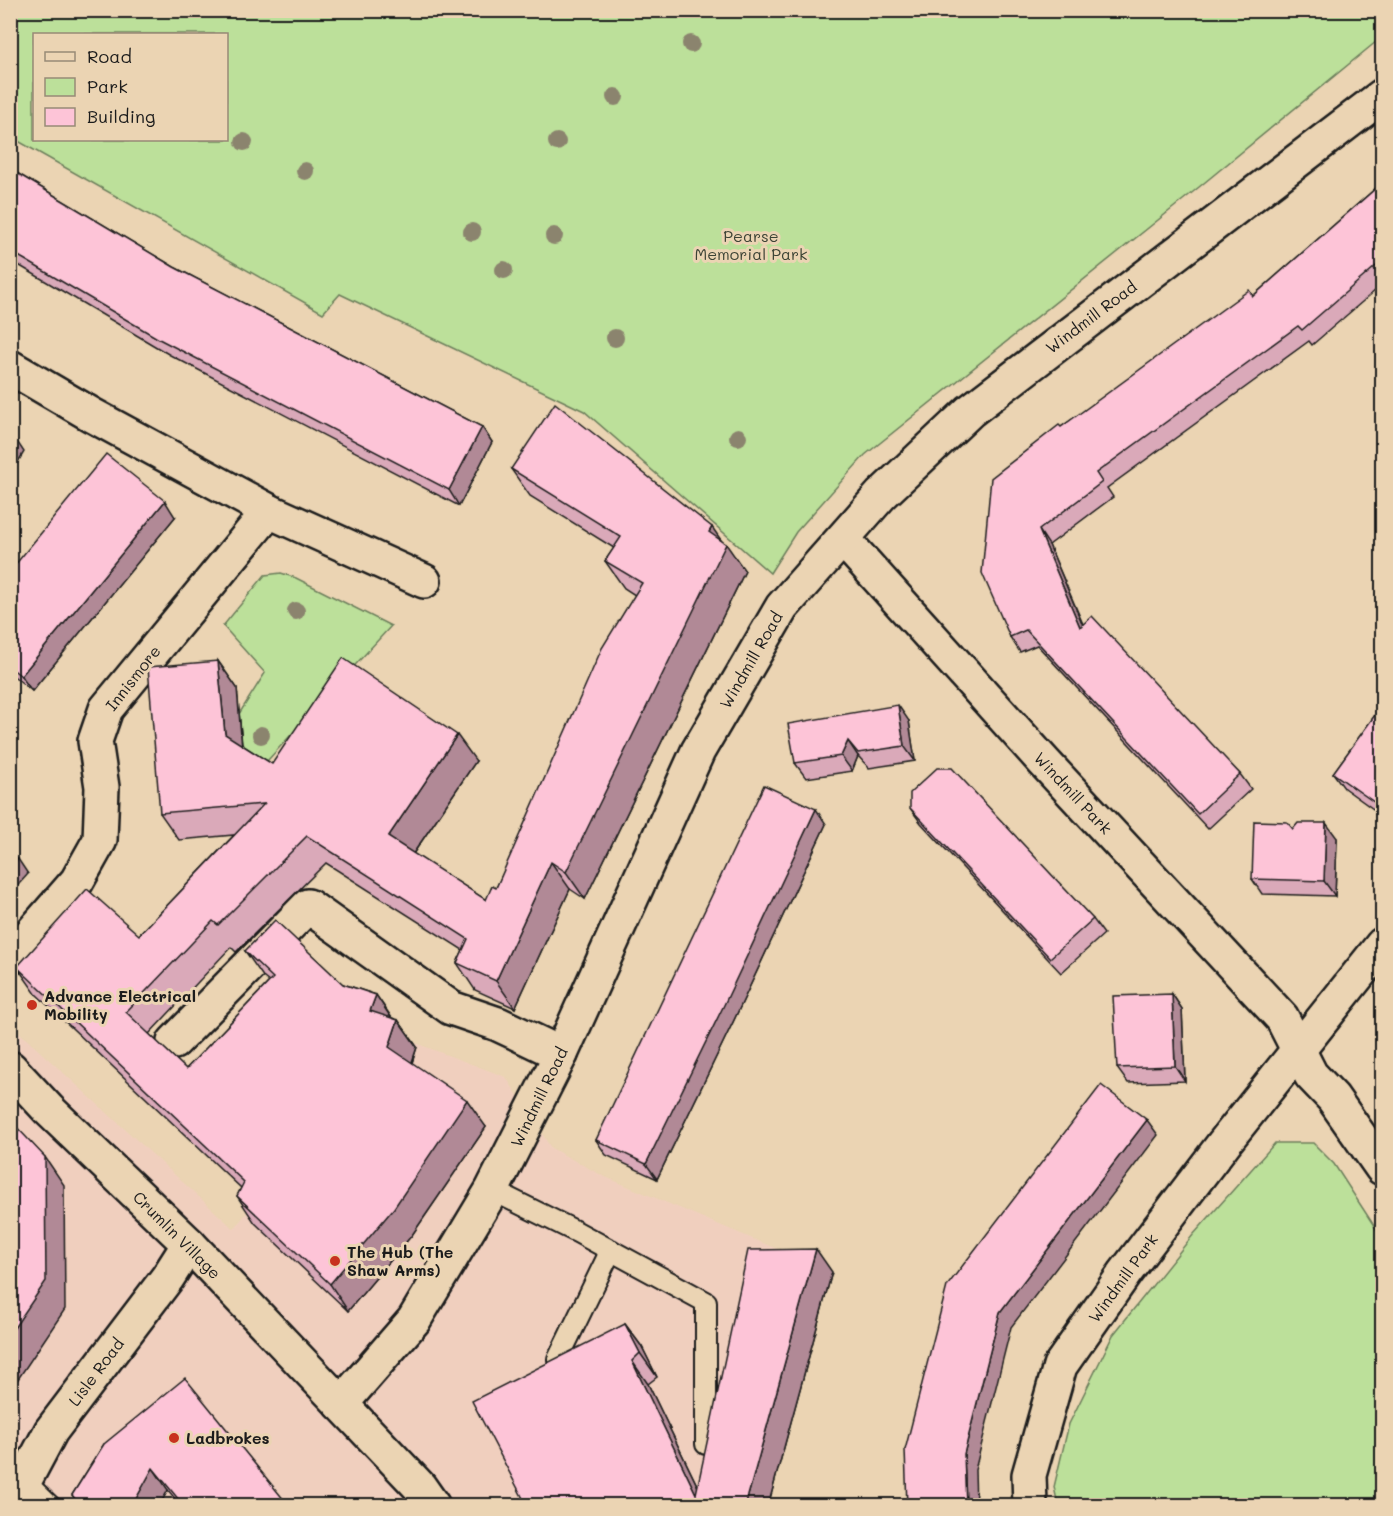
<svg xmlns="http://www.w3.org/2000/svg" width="1393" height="1516" font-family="Mali,sans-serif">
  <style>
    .built { fill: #f0cfbe }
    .green { fill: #bce09a; stroke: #6c7e5b; stroke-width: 1.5; fill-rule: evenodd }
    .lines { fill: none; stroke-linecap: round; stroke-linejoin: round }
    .lane-casing { stroke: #1c1c1c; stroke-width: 24 }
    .street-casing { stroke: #1c1c1c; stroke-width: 38 }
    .secondary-casing { stroke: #1c1c1c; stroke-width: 38 }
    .lane { stroke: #ebd4b3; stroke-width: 20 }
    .street { stroke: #ebd4b3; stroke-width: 33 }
    .secondary { stroke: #ebd4b3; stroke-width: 33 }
    .tree { fill: #8b846e }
    .wall { fill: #daa9b9; stroke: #1c1c1c; stroke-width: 1.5 }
    .shaded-wall { fill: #b18996; stroke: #1c1c1c; stroke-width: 1.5 }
    .building { fill: #fdc4d7; stroke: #1c1c1c; stroke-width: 1.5 }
    .poi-dot { fill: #c8321e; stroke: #ebd4b3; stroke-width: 2 }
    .labels { text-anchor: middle; stroke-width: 6; stroke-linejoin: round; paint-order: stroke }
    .park-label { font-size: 16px; fill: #3c4335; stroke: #ebd4b3 }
    .street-label { font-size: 16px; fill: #1c1c1c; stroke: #ebd4b3 }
    .poi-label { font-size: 16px; font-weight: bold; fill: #1c1c1c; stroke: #ebd4b3; text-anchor: start }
  </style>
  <rect width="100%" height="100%" fill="#ebd4b3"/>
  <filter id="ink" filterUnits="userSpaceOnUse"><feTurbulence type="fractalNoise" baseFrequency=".0167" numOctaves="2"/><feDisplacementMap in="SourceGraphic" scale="12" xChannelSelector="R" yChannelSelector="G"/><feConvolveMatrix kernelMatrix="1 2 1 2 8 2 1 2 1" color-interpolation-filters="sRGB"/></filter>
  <g filter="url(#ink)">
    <path class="built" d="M 354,1020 L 506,1077 L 551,1148 L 603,1176 L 832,1272 L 768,1505 L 11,1505 L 10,1024 L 234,1229 L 330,1108 Z"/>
    <g class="green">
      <path d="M 11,10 L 1382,10 L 1382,37 L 1193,192 L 865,455 L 796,532 L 770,573 L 584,411 L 340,294 L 323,313 L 11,137 ZM 34,34 L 226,34 L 226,140 L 34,140 Z"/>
      <path d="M 281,573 L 296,578 L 391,626 L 245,785 L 239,714 L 265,673 L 223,626 L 265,575 Z"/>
      <path d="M 1275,1143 L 1313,1143 L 1334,1164 L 1382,1238 L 1382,1505 L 1058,1505 L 1054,1487 L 1069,1424 L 1113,1335 L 1193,1235 Z"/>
    </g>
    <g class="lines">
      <defs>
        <g id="lane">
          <path d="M 492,1190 L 577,1232 L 706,1302 L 706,1444"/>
          <path d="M 558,1359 L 611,1250"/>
          <path d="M 24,1481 L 50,1506"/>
        </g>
        <g id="street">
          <path d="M 10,367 L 92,415 L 269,511 L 106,709 L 95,741 L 102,787 L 100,840 L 77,881 L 10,958"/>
          <path d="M 269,511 L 424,581"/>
          <path d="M 843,539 L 1044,762 L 1282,1018 L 1311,1075 L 1333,1098 L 1382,1168"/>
          <path d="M 174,1042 L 308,906 L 451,1008 L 498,1024 L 561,1054"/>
          <path d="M 341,1404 L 414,1320 L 492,1190 L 561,1054 L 698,751 L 782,607 L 881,495 L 970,411 L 1382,96"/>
          <path d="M 11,1506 L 51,1431 L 168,1277 L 189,1244"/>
          <path d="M 1030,1506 L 1029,1475 L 1060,1366 L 1125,1273 L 1224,1143 L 1382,945"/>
        </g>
        <path id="secondary" d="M 10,1068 L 49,1110 L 189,1244 L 419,1486 L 433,1506"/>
      </defs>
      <use href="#lane" class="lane-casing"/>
      <use href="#street" class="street-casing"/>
      <use href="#secondary" class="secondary-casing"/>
      <use href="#lane" class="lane"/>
      <use href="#street" class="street"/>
      <use href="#secondary" class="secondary"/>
    </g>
    <g class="tree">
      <circle cx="691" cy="44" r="9"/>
      <circle cx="615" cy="97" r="9"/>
      <circle cx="244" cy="142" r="9"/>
      <circle cx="557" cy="142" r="9"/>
      <circle cx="305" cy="171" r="9"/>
      <circle cx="472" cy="232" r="9"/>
      <circle cx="554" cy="236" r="9"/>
      <circle cx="504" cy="270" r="9"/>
      <circle cx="615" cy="338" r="9"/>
      <circle cx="738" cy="437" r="9"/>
      <circle cx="296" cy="611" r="9"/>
      <circle cx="261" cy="735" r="9"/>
    </g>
    <g class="wall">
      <path d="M 10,169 L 174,267 L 482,427 L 492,442 L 459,506 L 170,355 L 10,260 Z"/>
      <path d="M 1383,182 L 1383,284 L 1312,345 L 1309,341 L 1107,488 L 1113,497 L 1049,545 L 1083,624 L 1240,774 L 1251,789 L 1208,829 L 1037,645 L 1020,652 L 1010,637 L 1061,427 L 1253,296 Z"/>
      <path d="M 511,469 L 720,539 L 745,571 L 585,899 L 570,889 L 515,1008 L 475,990 L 457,963 L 463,950 L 326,863 L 236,952 L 231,947 L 149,1034 L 186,1069 L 269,982 L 264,978 L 245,951 L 376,995 L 392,1018 L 398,1020 L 417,1047 L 412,1063 L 486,1127 L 412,1235 L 348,1311 L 255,1223 L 237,1196 L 241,1188 L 36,994 L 17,967 L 139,935 L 234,835 L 179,840 L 160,813 L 218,661 L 237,688 L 242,745 L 272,764 L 476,761 L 413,854 L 486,900 L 496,888 L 635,595 L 624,588 L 605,561 L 614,548 L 530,496 Z"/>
      <path d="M 175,517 L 32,691 L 10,673 L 10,571 Z"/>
      <path d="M 1383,704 L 1383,816 L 1344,788 L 1333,773 Z"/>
      <path d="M 909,721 L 915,761 L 869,768 L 858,756 L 852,771 L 806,778 L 795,763 Z"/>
      <path d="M 910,808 L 1093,919 L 1104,934 L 1061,973 L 921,823 Z"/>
      <path d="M 826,824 L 734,1020 L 657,1179 L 606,1155 L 596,1140 Z"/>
      <path d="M 1293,829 L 1337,838 L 1335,896 L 1262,894 L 1252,879 Z"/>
      <path d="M 1172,994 L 1182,1009 L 1185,1081 L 1128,1083 L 1117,1068 Z"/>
      <path d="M 832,1272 L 768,1506 L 527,1506 L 625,1324 L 642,1347 L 657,1377 L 648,1384 L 698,1487 Z"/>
      <path d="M 104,1444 L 289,1506 L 181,1506 L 168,1490 L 159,1506 L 79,1506 L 72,1495 Z"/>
    </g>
    <g class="shaded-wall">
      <path d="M 482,427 L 492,442 L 459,506 L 449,490 Z"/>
      <path d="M 14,437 L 24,452 L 10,475 L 10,443 Z"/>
      <path d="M 165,501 L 175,517 L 32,691 L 21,676 Z"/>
      <path d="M 712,527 L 725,546 L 726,544 L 745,571 L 585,899 L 566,872 L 709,532 Z"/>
      <path d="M 1039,530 L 1049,545 L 1090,642 L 1080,627 Z"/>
      <path d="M 218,661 L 237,688 L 243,760 L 225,734 Z"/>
      <path d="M 898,705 L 909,721 L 915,761 L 904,746 Z"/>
      <path d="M 457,735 L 476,761 L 406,864 L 388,837 Z"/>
      <path d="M 848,741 L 858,756 L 852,771 L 841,756 Z"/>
      <path d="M 816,809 L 826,824 L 734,1020 L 657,1179 L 646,1164 Z"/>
      <path d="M 1326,823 L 1337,838 L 1335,896 L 1324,881 Z"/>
      <path d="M 18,859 L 28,874 L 10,894 L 10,868 Z"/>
      <path d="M 551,862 L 570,889 L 515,1008 L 496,981 Z"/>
      <path d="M 1172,994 L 1182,1009 L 1185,1081 L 1175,1066 Z"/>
      <path d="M 376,995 L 394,1022 L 370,1011 Z"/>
      <path d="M 398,1020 L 417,1047 L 408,1074 L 389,1047 Z"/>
      <path d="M 467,1100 L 486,1127 L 412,1235 L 348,1311 L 330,1284 Z"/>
      <path d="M 1147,1120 L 1158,1135 L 1011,1327 L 975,1470 L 976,1506 L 966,1506 L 964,1454 L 1000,1312 Z"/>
      <path d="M 45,1157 L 64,1185 L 65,1309 L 10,1391 L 10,1334 Z"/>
      <path d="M 816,1249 L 832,1272 L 768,1506 L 748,1506 L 746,1503 Z"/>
      <path d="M 625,1324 L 642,1347 L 657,1377 L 640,1353 Z"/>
      <path d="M 632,1361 L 648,1384 L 707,1506 L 696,1494 Z"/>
      <path d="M 153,1468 L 168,1490 L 159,1506 L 132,1506 Z"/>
    </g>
    <g class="building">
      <path d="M 10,169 L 174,267 L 482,427 L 449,490 L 159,339 L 10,251 Z"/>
      <path d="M 1383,182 L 1383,260 L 1302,330 L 1298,326 L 1096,473 L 1102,482 L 1039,530 L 1080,627 L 1092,616 L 1240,774 L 1198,814 L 1026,630 L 1010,637 L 982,573 L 991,478 L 1059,425 L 1061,427 L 1249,290 L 1253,296 Z"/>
      <path d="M 555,403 L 712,527 L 709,532 L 726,544 L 566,872 L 551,862 L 496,981 L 457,963 L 468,939 L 307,836 L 218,925 L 213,921 L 126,1012 L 186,1069 L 273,978 L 245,951 L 275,920 L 343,984 L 376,995 L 370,1011 L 398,1020 L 389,1047 L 467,1100 L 394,1208 L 330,1284 L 237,1196 L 244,1182 L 17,967 L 87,889 L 139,935 L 264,804 L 160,813 L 148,667 L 218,661 L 225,734 L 272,764 L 343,658 L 457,735 L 388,837 L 486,900 L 492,886 L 496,888 L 602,648 L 642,583 L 605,561 L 621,537 L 511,469 Z"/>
      <path d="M 10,435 L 14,437 L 10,443 Z"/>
      <path d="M 106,454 L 165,501 L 21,676 L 10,667 L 10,571 Z"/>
      <path d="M 1383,704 L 1383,804 L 1381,807 L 1333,773 Z"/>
      <path d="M 898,705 L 904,746 L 858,753 L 848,741 L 841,756 L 795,763 L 788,724 Z"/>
      <path d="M 937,768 L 952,768 L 1093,919 L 1050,958 L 910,808 L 910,793 Z"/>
      <path d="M 764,785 L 816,809 L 724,1005 L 646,1164 L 596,1140 Z"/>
      <path d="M 1254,821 L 1287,822 L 1293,829 L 1298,823 L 1326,823 L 1324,881 L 1252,879 Z"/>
      <path d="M 10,853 L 18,859 L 10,868 Z"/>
      <path d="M 1172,994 L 1175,1066 L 1117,1068 L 1113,996 Z"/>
      <path d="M 1101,1085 L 1147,1120 L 1000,1312 L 964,1454 L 966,1506 L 907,1506 L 905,1450 L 947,1286 Z"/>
      <path d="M 10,1120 L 45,1157 L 46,1281 L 10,1334 Z"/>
      <path d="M 816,1249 L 746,1503 L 740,1506 L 527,1506 L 472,1401 L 625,1324 L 640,1353 L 632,1361 L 696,1494 L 748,1250 Z"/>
      <path d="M 185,1378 L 289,1506 L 184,1506 L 153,1468 L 132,1506 L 81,1506 L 72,1495 L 104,1444 Z"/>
    </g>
  </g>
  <g class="poi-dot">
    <circle cx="32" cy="1005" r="6"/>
    <circle cx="335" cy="1261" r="6"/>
    <circle cx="174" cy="1438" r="6"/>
  </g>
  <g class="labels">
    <g class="park-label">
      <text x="751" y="242">Pearse<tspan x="751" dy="18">Memorial Park</tspan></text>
    </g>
    <g class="street-label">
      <text transform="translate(1091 317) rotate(-37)" y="6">Windmill Road</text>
      <text transform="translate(751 660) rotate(-60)" y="6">Windmill Road</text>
      <text transform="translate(133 678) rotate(-52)" y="6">Innismore</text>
      <text transform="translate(1073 793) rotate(47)" y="6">Windmill Park</text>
      <text transform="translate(539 1097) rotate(-64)" y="6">Windmill Road</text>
      <text transform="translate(177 1235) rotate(45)" y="6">Crumlin Village</text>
      <text transform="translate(1123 1278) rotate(-54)" y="6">Windmill Park</text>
      <text transform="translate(96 1372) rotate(-53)" y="6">Lisle Road</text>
    </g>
    <g class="poi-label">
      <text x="44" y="1002">Advance Electrical<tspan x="44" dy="18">Mobility</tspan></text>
      <text x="347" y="1258">The Hub (The<tspan x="347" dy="18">Shaw Arms)</tspan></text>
      <text x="186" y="1444">Ladbrokes</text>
    </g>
  </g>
  <rect width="1393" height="1516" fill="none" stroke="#ebd4b3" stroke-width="36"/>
  <rect x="18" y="18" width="1357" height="1480" fill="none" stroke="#1c1c1c" stroke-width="2" filter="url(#ink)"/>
  <rect x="33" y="33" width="195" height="108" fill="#ebd4b3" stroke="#988a77" stroke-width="1.5"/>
  <rect x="45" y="52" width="30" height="9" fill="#ebd4b3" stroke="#988a77" stroke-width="1.5"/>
  <text x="87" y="63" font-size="18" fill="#1c1c1c">Road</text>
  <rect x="45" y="78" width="30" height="18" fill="#bce09a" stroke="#988a77" stroke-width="1.5"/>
  <text x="87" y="93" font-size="18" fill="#1c1c1c">Park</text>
  <rect x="45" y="108" width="30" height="18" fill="#fdc4d7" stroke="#988a77" stroke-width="1.5"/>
  <text x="87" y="123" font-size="18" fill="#1c1c1c">Building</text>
</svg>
